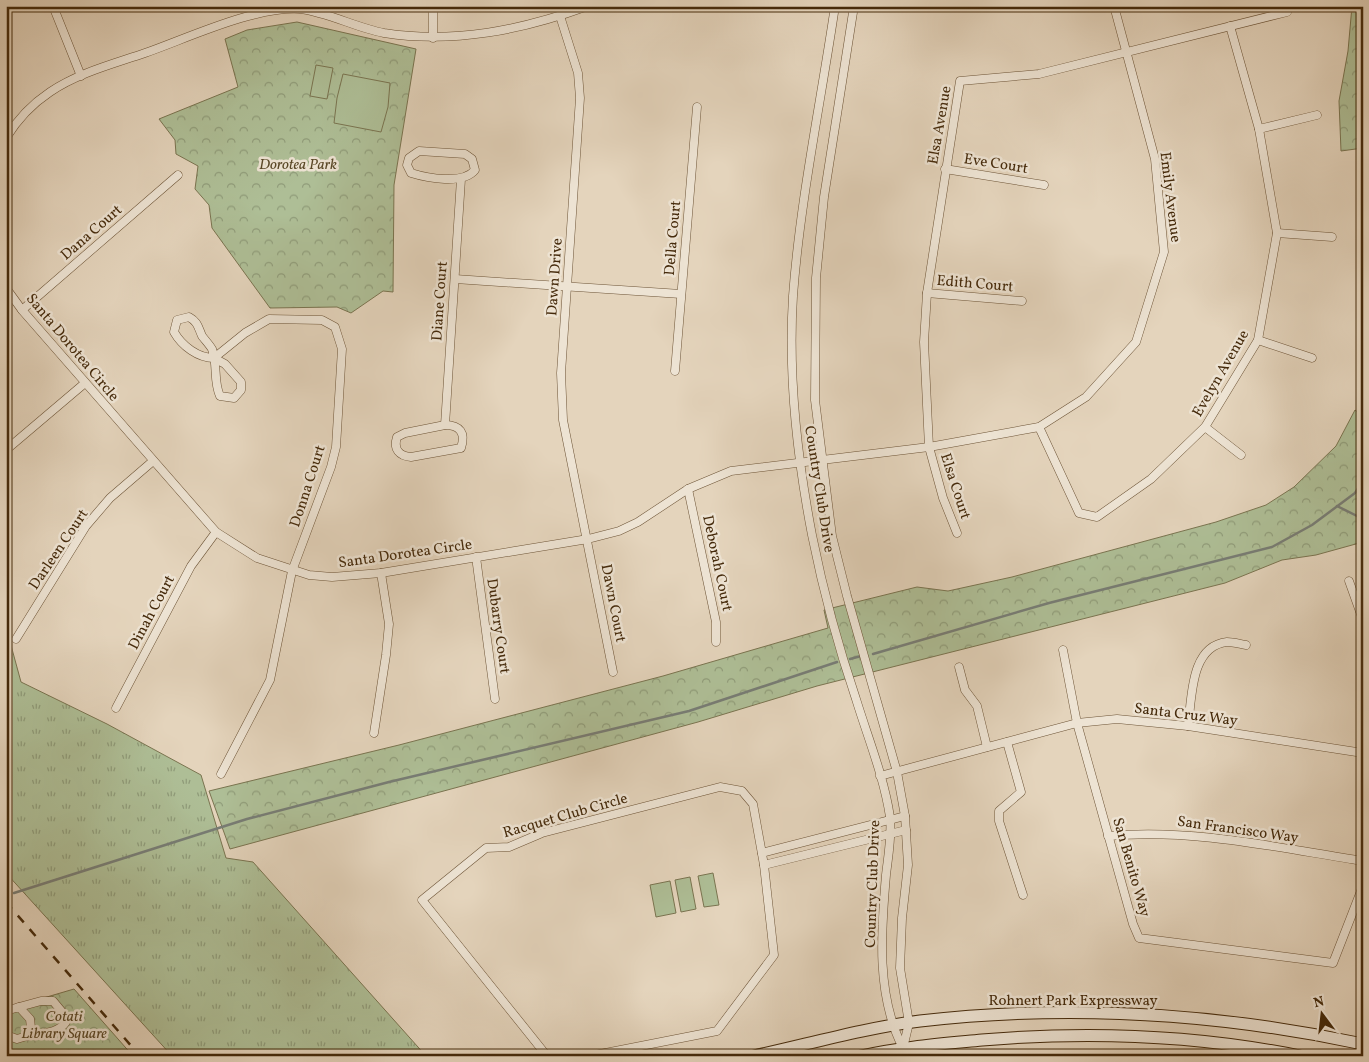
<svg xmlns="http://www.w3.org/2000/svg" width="1369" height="1062" font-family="Vollkorn,serif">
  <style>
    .grass { fill: url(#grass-tufts); stroke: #7a7450 }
    .park { fill: url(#park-crowns); stroke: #7a7450 }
    .pitch { fill: #aebe96; stroke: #7a7450 }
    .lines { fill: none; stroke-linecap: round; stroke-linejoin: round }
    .stream { stroke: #787d75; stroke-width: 2.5 }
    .minor-casing { stroke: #6d5437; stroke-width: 9 }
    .secondary-casing { stroke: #452a0b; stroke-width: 13 }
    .minor { stroke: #ede3d3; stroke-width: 8 }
    .secondary { stroke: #ede3d3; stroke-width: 11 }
    .rail { stroke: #452a0b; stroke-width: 2.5; stroke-dasharray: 9 9; stroke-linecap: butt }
    .labels { text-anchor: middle; stroke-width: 5; stroke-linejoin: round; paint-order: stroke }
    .street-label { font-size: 15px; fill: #452a0b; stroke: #ede3d3 }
    .park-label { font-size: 15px; font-style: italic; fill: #5a4827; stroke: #ede3d3 }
  </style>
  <defs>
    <pattern id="grass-tufts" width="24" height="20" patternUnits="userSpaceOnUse" patternTransform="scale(1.25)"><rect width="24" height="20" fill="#aebe96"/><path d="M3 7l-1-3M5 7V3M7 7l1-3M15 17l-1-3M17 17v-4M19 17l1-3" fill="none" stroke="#8f9b79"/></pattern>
    <pattern id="park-crowns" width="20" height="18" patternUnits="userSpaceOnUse" patternTransform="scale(1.25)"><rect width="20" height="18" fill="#aebe96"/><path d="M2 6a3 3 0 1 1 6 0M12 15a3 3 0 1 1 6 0" fill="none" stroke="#8f9b79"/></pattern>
  </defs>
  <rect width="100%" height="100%" fill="#e4d4bc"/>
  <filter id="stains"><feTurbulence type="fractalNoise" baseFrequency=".004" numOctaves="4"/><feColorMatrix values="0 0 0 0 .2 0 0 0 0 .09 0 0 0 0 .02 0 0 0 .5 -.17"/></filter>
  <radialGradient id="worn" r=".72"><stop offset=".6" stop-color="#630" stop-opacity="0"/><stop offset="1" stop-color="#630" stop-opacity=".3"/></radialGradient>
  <path class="grass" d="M 6,627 L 21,682 L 107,724 L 201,775 L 226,858 L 253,862 L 426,1056 L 172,1056 L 6,873 Z"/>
  <g class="park">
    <path d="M 1352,6 L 1363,6 L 1363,148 L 1341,151 L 1339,101 L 1348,51 Z"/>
    <path d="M 297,22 L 416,49 L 394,185 L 393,292 L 383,291 L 351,313 L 337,307 L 270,308 L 212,228 L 209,205 L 195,189 L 198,166 L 176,154 L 175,140 L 159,119 L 238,87 L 225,39 L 247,30 Z"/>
    <path d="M 1355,410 L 1363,416 L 1363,542 L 1316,555 L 1282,560 L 1225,583 L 817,686 L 698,722 L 230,849 L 209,791 L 399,745 L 663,676 L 828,628 L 824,610 L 917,587 L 948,591 L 1012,577 L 1216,522 L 1266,505 L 1294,487 L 1336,446 Z"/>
    <path d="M 74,989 L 133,1056 L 6,1056 L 6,1009 Z"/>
  </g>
  <g class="pitch">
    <path d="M 316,65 L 333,68 L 327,99 L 310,96 Z"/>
    <path d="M 343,74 L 390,83 L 388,107 L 381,132 L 334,123 L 337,98 Z"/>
    <path d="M 713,873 L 719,905 L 704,907 L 698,876 Z"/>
    <path d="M 690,877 L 696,909 L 681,912 L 675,880 Z"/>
    <path d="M 670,881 L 676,913 L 656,917 L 650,885 Z"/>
  </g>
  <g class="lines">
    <g class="stream">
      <path d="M 1337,506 L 1363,519"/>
      <path d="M 873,654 L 1049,603 L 1272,547 L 1312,525 L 1355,493 L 1363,481"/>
      <path d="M 850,659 L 861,656"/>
      <path d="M 14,893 L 247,819 L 389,782 L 689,711 L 837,662"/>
    </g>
    <defs>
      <g id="minor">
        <path d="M 53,6 L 81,76"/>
        <path d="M 835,6 C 821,101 800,201 793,296 C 788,375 797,457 812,535 C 823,590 838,646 856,699 C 868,738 884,777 890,817 C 892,836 888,857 886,875 C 881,932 876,996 903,1048"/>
        <path d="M 854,6 L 824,197 L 816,278 L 815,400 L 832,536 L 847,596 L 897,772 L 905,816 L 908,865 L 902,918 L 900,968 L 909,1023 L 903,1048"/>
        <path d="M 560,16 L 578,73 L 580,98 L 561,373 L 563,420 L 613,672"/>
        <path d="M 433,38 L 433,6"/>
        <path d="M 1259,129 L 1317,115"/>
        <path d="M 6,138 C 17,120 32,104 50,92 C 78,73 113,64 145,53 C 188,38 255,6 300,9 C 327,12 357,28 384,33 C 454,44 522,30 588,6"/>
        <path d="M 419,151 L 465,154 L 472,159 L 475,170 C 463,185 427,178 411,173 L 407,165 L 409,158 Z"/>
        <path d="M 945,169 L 1044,185"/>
        <path d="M 1277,233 L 1332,237"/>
        <path d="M 455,279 L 681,294"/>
        <path d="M 6,288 L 22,310 L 216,532 L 257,558 L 309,575 L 332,577 L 381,573 L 588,539 L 619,531 L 638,522 L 688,489 L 731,471 L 929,447 L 1039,427 L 1086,397 L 1136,342 L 1164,252 L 1155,159 L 1114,6"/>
        <path d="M 927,293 L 1022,301"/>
        <path d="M 22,310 L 178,175"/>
        <path d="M 1258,340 L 1312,358"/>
        <path d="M 214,358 L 245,333 L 269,319 L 322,320 L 335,327 L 342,349 L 336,447 L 331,467 L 292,571 L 270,680 L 221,774"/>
        <path d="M 214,358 C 198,358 182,346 174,332 L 177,320 L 189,317 C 198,322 198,327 202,336 C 205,340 209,344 212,349 C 218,364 213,381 220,396 L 234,398 L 241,390 L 241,382 L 225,364 L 214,358"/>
        <path d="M 675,371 L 697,107"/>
        <path d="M 445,425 L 461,179"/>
        <path d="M 445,425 C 460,425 466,433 461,448 L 411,457 C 399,456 393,449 397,437 L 405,433 Z"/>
        <path d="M 1039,427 L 1079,513 L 1097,517 L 1151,479 L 1205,427 L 1258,340 L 1277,233 L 1259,129 L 1230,26"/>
        <path d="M 1205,427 L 1241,455"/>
        <path d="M 6,450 L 85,383"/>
        <path d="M 688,489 L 716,622 L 716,642"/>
        <path d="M 957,533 L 943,498 L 929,447 L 924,342 L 927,293 L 960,81 L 1039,74 L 1287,12"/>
        <path d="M 476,557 L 495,699"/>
        <path d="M 1349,581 L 1363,620"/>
        <path d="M 16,639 L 86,526 L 110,498 L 153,461"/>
        <path d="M 1063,650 L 1077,723 L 1133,924 L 1139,938 L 1333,963 L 1363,886"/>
        <path d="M 959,667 L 965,690 L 977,706 L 987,747"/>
        <path d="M 116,708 L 191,566 L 216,532"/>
        <path d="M 1188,726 C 1192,698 1190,646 1227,642 C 1233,642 1240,644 1246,645"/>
        <path d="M 374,733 L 386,655 L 389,624 L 381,573"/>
        <path d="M 1007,742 L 1021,792 L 999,811 L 999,821 L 1023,895"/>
        <path d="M 880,776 L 1077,723 L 1117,719 L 1188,726 L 1363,753"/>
        <path d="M 1108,836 C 1193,828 1279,848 1363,861"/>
        <path d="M 762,853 L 905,816"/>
        <path d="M 764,865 L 906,830"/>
        <path d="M 19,1007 L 41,1001 L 53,1001 L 63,1013 L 66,1022 C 58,1034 40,1033 27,1036"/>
        <path d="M 6,1011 L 19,1007 L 30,1019 L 31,1028 L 27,1036 L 17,1039 L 6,1035"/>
        <path d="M 547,1056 L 422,900 L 486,848 L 509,847 L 542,833 L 720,787 L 742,791 L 753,804 L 764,865 L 774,955 L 717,1031 L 590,1056"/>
      </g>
      <g id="secondary">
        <path d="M 754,1056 C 809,1044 864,1028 920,1021 C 1068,1004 1217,1013 1363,1044"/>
        <path d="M 861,1056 C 901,1047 941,1044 982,1040 C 1088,1031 1196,1035 1300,1056"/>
      </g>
    </defs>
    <use href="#minor" class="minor-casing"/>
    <use href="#secondary" class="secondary-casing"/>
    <use href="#minor" class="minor"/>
    <use href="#secondary" class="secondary"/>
    <path class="rail" d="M 6,902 L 140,1056"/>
  </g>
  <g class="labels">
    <g class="street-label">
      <text transform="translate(939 125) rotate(-80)" y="5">Elsa Avenue</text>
      <text transform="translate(996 163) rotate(9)" y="5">Eve Court</text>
      <text transform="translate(1171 197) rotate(83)" y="5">Emily Avenue</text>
      <text transform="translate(91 232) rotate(-41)" y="5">Dana Court</text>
      <text transform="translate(672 238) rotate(-85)" y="5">Della Court</text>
      <text transform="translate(554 277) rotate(-86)" y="5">Dawn Drive</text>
      <text transform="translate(975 283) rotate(5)" y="5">Edith Court</text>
      <text transform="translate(439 301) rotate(-86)" y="5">Diane Court</text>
      <text transform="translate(73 347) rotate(50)" y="5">Santa Dorotea Circle</text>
      <text transform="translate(1220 373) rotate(-60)" y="5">Evelyn Avenue</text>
      <text transform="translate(307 486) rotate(-72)" y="5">Donna Court</text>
      <text transform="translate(956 486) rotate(72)" y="5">Elsa Court</text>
      <text transform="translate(820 489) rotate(81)" y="5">Country Club Drive</text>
      <text transform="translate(58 549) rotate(-56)" y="5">Darleen Court</text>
      <text transform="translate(405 553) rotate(-8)" y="5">Santa Dorotea Circle</text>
      <text transform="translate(718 563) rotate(78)" y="5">Deborah Court</text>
      <text transform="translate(614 603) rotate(79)" y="5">Dawn Court</text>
      <text transform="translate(151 612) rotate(-62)" y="5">Dinah Court</text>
      <text transform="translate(499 626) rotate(82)" y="5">Dubarry Court</text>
      <text transform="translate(1186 714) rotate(7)" y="5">Santa Cruz Way</text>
      <text transform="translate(565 815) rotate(-16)" y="5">Racquet Club Circle</text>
      <text transform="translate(1238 829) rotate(8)" y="5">San Francisco Way</text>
      <text transform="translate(1132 867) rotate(74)" y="5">San Benito Way</text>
      <text transform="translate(872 884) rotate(-88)" y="5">Country Club Drive</text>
      <text x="1073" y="1005">Rohnert Park Expressway</text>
    </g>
    <g class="park-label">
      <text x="298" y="169">Dorotea Park</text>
      <text x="64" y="1021">Cotati<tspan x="64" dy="17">Library Square</tspan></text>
    </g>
  </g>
  <rect width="1369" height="1062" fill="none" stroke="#e4d4bc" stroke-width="25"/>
  <rect x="8" y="8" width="1354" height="1047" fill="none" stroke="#452a0b" stroke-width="2.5"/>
  <rect x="12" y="12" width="1344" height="1037" fill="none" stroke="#452a0b"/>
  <g transform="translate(1322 1014) rotate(345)" stroke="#ede3d3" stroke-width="4" paint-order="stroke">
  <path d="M0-4L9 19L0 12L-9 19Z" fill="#452a0b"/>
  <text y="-8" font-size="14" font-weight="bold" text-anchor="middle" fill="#452a0b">N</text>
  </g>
  <rect width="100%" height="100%" filter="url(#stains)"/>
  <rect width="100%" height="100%" fill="url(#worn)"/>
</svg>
